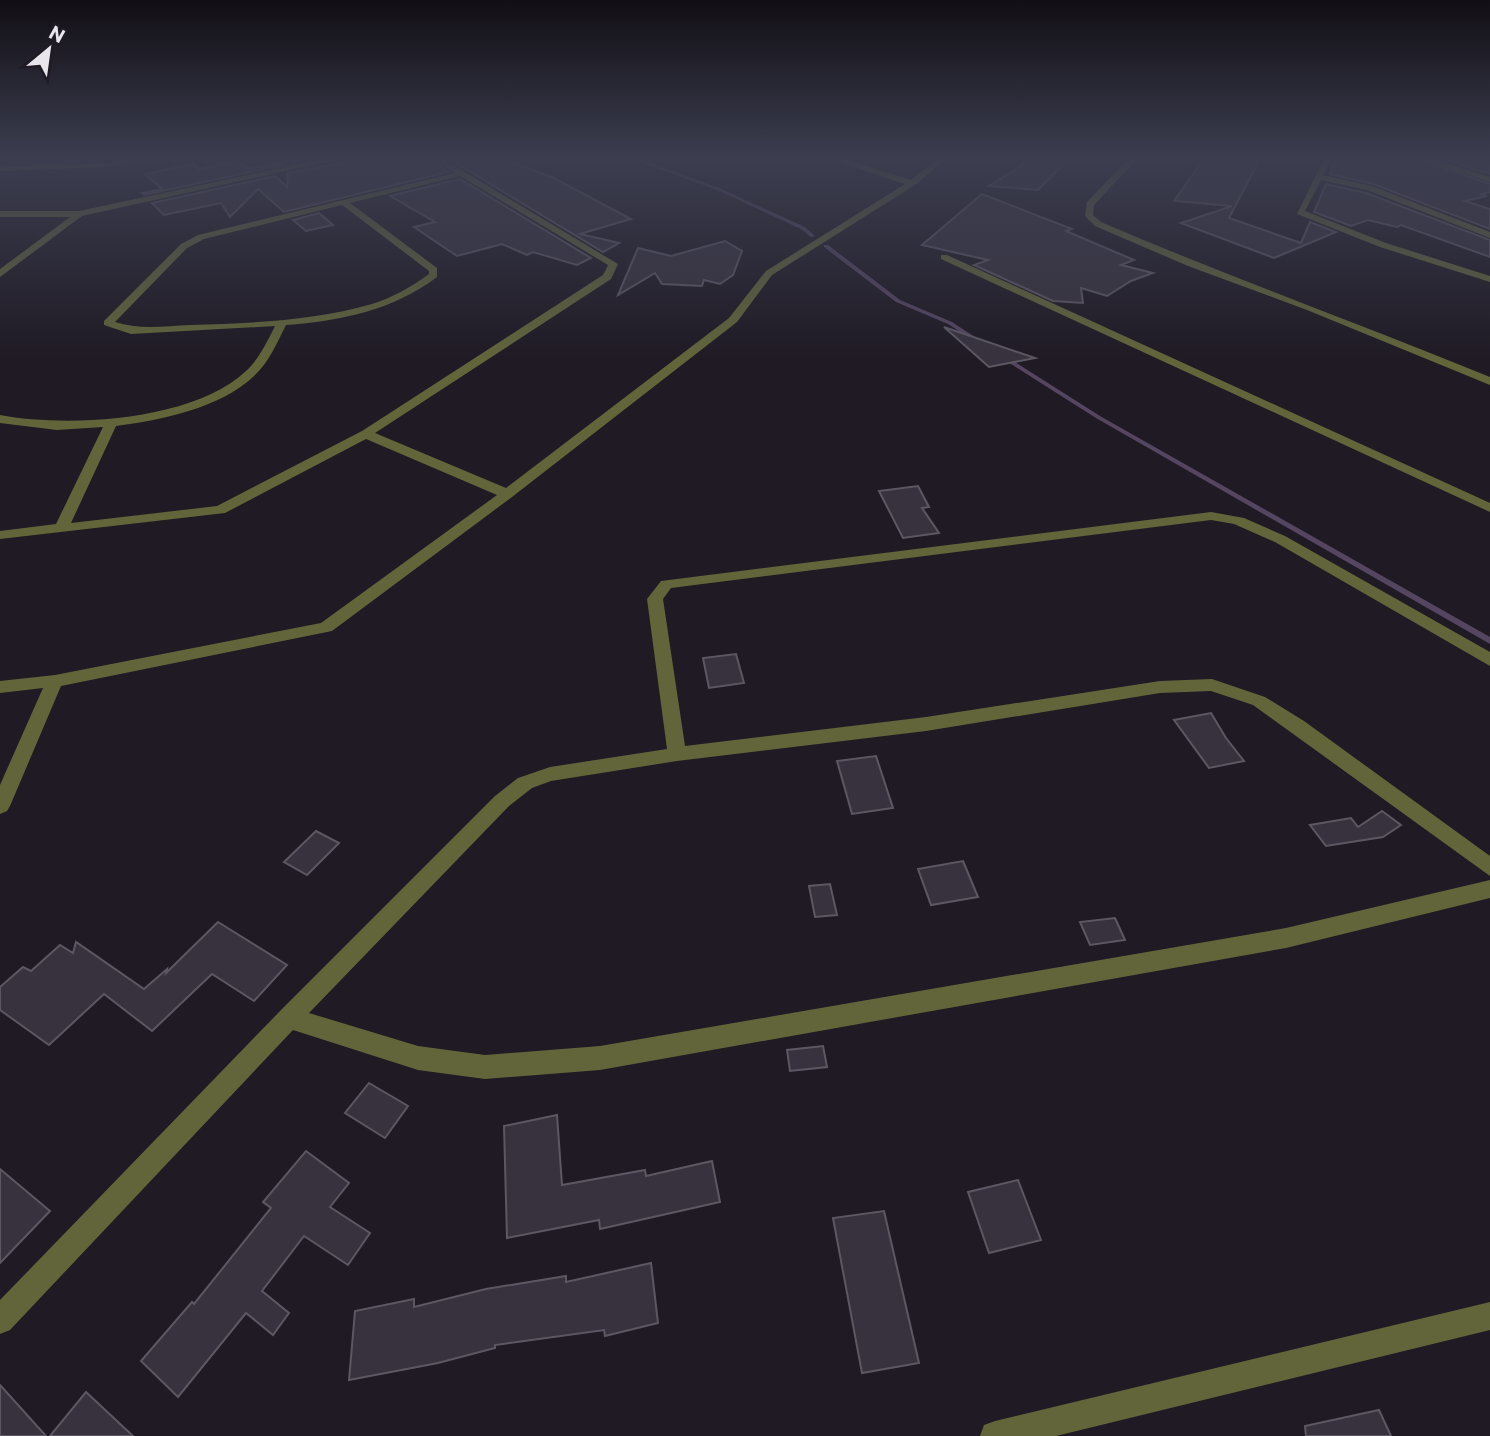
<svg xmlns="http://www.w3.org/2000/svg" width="1490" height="1436" font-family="Commissioner,sans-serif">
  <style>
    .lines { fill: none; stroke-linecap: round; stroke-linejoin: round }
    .stream { fill: #544560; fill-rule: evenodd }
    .building { fill: #38323e; stroke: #5d5764; stroke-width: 2 }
    .minor { fill: #62653a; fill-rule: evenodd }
  </style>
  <rect width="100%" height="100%" fill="#1f1a24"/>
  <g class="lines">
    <g class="stream">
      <path d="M 639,159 L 719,188 L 805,227 L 815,236 L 811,237 L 801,229 L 717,190 L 632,159 Z"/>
      <path d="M 824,245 L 828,245 L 900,300 L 952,322 L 981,341 L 976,342 L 948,324 L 896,302 L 824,247 Z"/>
      <path d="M 1002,354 L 1100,416 L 1490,637 L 1490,644 L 1096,418 L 1000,357 L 999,356 Z"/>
    </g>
  </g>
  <g class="building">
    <path d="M 362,159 L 430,159 L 448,172 L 284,212 L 258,189 L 230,217 L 221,203 L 164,215 L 152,203 L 275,176 L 287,187 L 288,173 Z"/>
    <path d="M 449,159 L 502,159 L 552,177 L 631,219 L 580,234 L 619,243 L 603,252 Z"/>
    <path d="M 1032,159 L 1061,159 L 1057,164 L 1063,165 L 1038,190 L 989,186 Z"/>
    <path d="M 1204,159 L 1234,162 L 1260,159 L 1229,218 L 1301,243 L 1310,222 L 1336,232 L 1274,258 L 1181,223 L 1232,206 L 1174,201 Z"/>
    <path d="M 1336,159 L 1419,159 L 1490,184 L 1490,192 L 1480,194 L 1487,196 L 1465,201 L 1490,209 L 1490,229 L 1373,184 L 1330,174 Z"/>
    <path d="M 1444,159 L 1490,159 L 1490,174 Z"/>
    <path d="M 237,161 L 249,169 L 286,161 L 282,165 L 144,195 L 142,193 L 162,189 L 145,174 L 193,164 L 199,169 Z"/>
    <path d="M 460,179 L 591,258 L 577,265 L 533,252 L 527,255 L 502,244 L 457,256 L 414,227 L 435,222 L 390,196 Z"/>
    <path d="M 1326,184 L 1366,193 L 1490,240 L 1490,257 L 1401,225 L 1397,227 L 1368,220 L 1351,226 L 1314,212 Z"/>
    <path d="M 982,194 L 1072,229 L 1066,231 L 1134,260 L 1121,265 L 1153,273 L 1131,281 L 1107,296 L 1081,288 L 1083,303 L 1053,301 L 974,265 L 988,260 L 922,245 Z"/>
    <path d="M 319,213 L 333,225 L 306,231 L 293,220 Z"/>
    <path d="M 725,241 L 742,251 L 733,275 L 720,284 L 704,280 L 702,286 L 662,284 L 655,273 L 618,295 L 638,248 L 671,256 Z"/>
    <path d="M 944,327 L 1035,358 L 989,367 Z"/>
    <path d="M 918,486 L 929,507 L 922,508 L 939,533 L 903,538 L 879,491 Z"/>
    <path d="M 736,654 L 744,683 L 709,688 L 703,658 Z"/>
    <path d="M 1211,713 L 1226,738 L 1244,761 L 1209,768 L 1174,720 Z"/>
    <path d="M 876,756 L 893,808 L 852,814 L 837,761 Z"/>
    <path d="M 1382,811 L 1401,825 L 1383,837 L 1326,846 L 1310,825 L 1351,818 L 1358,827 Z"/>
    <path d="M 316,831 L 339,843 L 307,875 L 284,862 Z"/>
    <path d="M 963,861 L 978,897 L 931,905 L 918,869 Z"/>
    <path d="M 830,884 L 837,915 L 815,917 L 809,886 Z"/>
    <path d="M 1115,918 L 1125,940 L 1090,945 L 1080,922 Z"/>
    <path d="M 218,922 L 287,965 L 254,1001 L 212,974 L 152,1031 L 104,994 L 49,1045 L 0,1010 L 0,987 L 23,967 L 31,971 L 60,945 L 73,953 L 76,942 L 144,989 L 167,969 L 166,973 Z"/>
    <path d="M 823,1046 L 827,1067 L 790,1071 L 787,1050 Z"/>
    <path d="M 369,1083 L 408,1106 L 385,1138 L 345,1113 Z"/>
    <path d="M 557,1115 L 562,1185 L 645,1170 L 646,1176 L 712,1161 L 720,1202 L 600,1229 L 599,1220 L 507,1238 L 504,1126 Z"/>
    <path d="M 306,1151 L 349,1183 L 330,1207 L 370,1233 L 348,1265 L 304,1236 L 262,1291 L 289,1313 L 273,1335 L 246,1313 L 178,1397 L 141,1361 L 192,1302 L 194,1304 L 271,1208 L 263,1202 Z"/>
    <path d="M 0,1169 L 50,1211 L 0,1263 Z"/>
    <path d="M 1018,1180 L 1041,1240 L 989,1253 L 968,1192 Z"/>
    <path d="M 884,1211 L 919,1363 L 862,1373 L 833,1218 Z"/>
    <path d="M 651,1263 L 658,1323 L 605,1336 L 604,1330 L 495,1345 L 495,1348 L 438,1363 L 349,1380 L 355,1311 L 414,1299 L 414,1307 L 486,1289 L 566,1276 L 566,1282 Z"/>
    <path d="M 0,1385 L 46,1436 L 0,1436 Z"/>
    <path d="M 86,1392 L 133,1436 L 50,1436 Z"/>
    <path d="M 1379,1410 L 1391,1436 L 1306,1436 L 1305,1426 Z"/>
  </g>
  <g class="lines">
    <g class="minor">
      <path d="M 126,159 L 145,159 L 108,167 L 0,171 L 0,167 L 108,163 Z"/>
      <path d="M 323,159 L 340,159 L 82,216 L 0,277 L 0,269 L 70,217 L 0,217 L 0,211 L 79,211 Z"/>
      <path d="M 433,159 L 443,159 L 618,264 L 611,279 L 375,433 L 506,488 L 729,318 L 766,271 L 905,184 L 831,159 L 844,159 L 911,180 L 937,159 L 946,159 L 915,185 L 772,275 L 737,322 L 512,497 L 332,631 L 61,686 L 10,806 L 7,811 L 0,814 L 0,785 L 43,688 L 0,693 L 0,681 L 55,675 L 321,623 L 497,495 L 366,439 L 225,513 L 0,539 L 0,531 L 56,524 L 103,427 L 57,430 L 0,423 L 0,415 C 68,428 193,421 246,371 C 259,359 267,342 275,326 L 131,334 L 104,325 L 104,321 L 181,244 L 198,235 L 455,173 ZM 460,176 L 608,265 L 603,275 L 362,431 L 217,506 L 71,523 L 116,426 C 161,420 221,408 254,376 C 269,362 277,343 286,325 C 340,321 394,310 437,277 L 437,268 L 350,203 ZM 342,205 L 429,271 L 429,274 C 411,287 394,297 372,304 C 313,321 251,323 190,325 C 164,326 139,330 115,322 L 187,248 L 204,239 Z"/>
      <path d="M 1128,159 L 1137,159 L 1094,205 L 1093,215 L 1101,222 C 1229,277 1361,324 1490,377 L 1490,385 L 1307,310 L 1188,266 L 1095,226 L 1085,216 L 1087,202 Z"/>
      <path d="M 1324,159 L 1332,159 L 1323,175 L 1372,186 L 1490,232 L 1490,238 L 1367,190 L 1321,180 L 1305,211 L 1386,243 L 1490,276 L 1490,282 L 1380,247 L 1297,214 Z"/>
      <path d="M 1421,159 L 1434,159 L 1490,177 L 1490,182 Z"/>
      <path d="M 941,255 L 947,255 L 1490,503 L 1490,512 L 941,259 Z"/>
      <path d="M 1211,512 L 1244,518 L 1285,536 L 1490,652 L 1490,666 L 1275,542 L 1234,524 L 1211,520 L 671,588 L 663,599 L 685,746 L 926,717 L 1160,681 L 1212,679 L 1265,697 L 1304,721 L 1490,856 L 1490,876 L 1253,705 L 1211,691 L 1160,693 L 926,731 L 677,761 L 551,781 L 532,788 L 509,806 L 309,1013 L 418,1046 L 485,1055 L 600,1046 L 1286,928 L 1490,880 L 1490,898 L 1286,948 L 600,1070 L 485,1079 L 418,1070 L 293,1030 L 10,1330 L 0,1334 L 0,1300 L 281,1010 L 495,796 L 518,778 L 550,767 L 667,749 L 647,599 L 661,581 Z"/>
      <path d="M 1490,1302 L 1490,1330 L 1056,1436 L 980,1436 L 984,1425 L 995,1421 Z"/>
    </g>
  </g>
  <linearGradient id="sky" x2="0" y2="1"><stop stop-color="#110e14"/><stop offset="0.44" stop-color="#3c3e50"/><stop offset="1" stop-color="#3c3e50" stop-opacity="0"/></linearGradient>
  <rect width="1490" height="360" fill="url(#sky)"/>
  <g transform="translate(49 49) rotate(29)" stroke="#1f1a24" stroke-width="5" paint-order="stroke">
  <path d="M0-5L12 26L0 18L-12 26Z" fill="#e9e5ed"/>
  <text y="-10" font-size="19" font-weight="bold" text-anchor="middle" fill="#e9e5ed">N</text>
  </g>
</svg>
